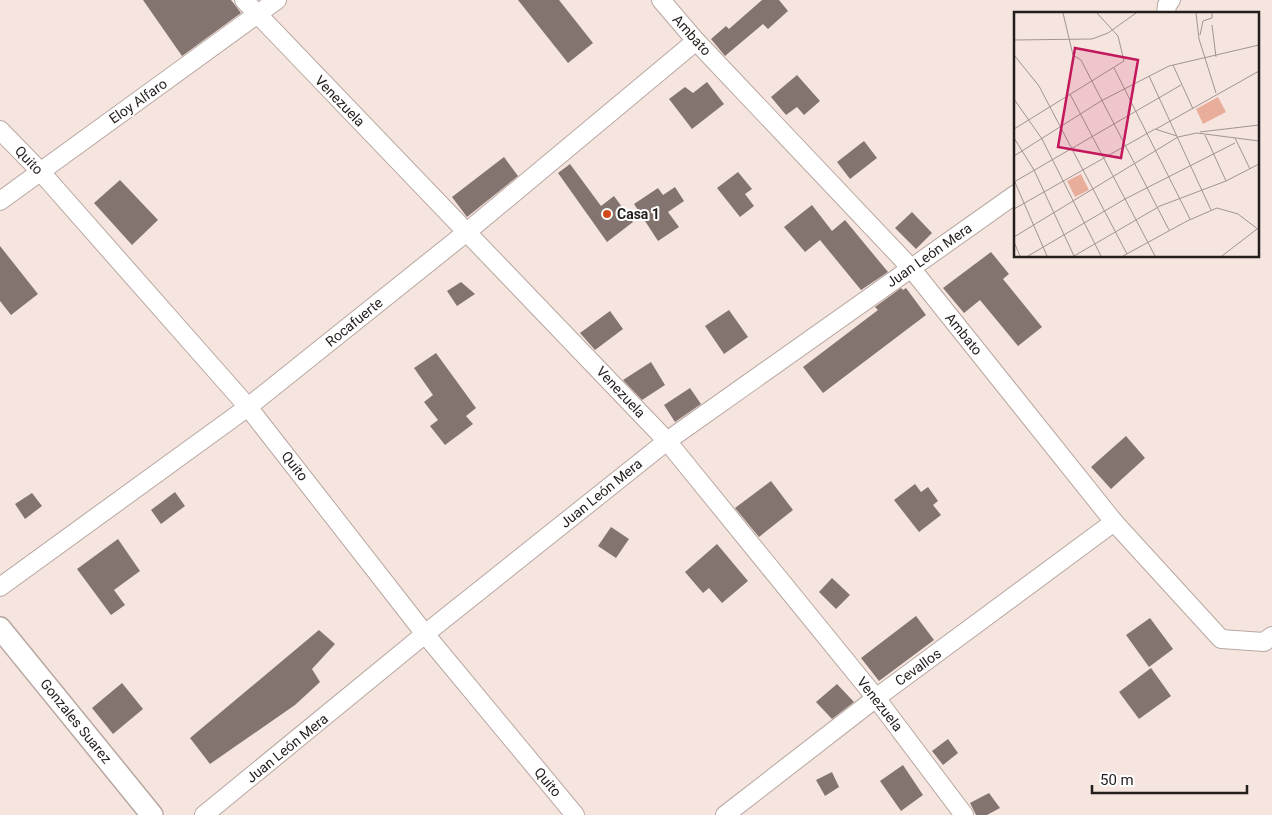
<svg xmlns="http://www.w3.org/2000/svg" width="1272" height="815" font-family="Roboto,sans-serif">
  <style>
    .building { fill: #847470 }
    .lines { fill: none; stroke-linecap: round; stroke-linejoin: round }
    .minor-casing { stroke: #b8a7a1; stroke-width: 20 }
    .tertiary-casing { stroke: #b8a7a1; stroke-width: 24 }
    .minor { stroke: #fff; stroke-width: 18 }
    .tertiary { stroke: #fff; stroke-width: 21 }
    .poi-dot { fill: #d24a19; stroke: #fff; stroke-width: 2 }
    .labels { text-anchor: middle; stroke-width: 4; stroke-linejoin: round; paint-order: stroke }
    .street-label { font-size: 14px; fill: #231d1b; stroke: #fff }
    .poi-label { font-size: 14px; font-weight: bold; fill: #231d1b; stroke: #fff; text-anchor: start }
    .inset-road { fill: none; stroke: #a29491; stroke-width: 1 }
    .view { fill: #c2185b; fill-opacity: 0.15; stroke: #c2185b; stroke-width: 2.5 }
    .inset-edge { fill: none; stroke: #231d1b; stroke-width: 2.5 }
  </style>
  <rect width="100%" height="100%" fill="#f6e4df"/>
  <g class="building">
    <path d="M 143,0 L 231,0 L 241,13 L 182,56 Z"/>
    <path d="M 518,0 L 559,0 L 593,43 L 568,63 Z"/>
    <path d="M 762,0 L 779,0 L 788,11 L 768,29 L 763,24 L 725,56 L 711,39 L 726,26 L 729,29 Z"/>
    <path d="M 797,75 L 820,101 L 804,115 L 797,107 L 786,115 L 771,97 Z"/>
    <path d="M 707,82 L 724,104 L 692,129 L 669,99 L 685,87 L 693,93 Z"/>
    <path d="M 864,141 L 877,158 L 850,179 L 837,162 Z"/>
    <path d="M 504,157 L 518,176 L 467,217 L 452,197 Z"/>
    <path d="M 570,164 L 601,206 L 614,196 L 633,222 L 607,242 L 558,173 Z"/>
    <path d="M 738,172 L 752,189 L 745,194 L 754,206 L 740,217 L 717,188 Z"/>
    <path d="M 120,180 L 158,220 L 132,245 L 94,203 Z"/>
    <path d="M 675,187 L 684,201 L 668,212 L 679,227 L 658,241 L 634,204 L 658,188 L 663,195 Z"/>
    <path d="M 812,205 L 832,231 L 845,220 L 888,272 L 861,290 L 820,240 L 805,252 L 784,227 Z"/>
    <path d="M 912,212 L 932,233 L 916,249 L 895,228 Z"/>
    <path d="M 0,246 L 38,294 L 11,315 L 0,301 Z"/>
    <path d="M 991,252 L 1009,274 L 1003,279 L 1042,327 L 1018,346 L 980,300 L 964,313 L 943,288 Z"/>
    <path d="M 461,282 L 475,294 L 457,306 L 447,291 Z"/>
    <path d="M 901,288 L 903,290 L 906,288 L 926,315 L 823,393 L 803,367 L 878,310 L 875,307 Z"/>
    <path d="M 729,310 L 748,337 L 724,354 L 705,326 Z"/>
    <path d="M 610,311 L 623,329 L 595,350 L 580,333 Z"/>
    <path d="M 436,353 L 476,408 L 466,416 L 473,424 L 445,445 L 430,426 L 438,420 L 424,402 L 433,395 L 414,368 Z"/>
    <path d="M 651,362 L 665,385 L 642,400 L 623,380 Z"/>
    <path d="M 690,388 L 701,404 L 675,422 L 664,405 Z"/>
    <path d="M 1126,436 L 1145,458 L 1111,489 L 1091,467 Z"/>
    <path d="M 771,481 L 793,510 L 759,537 L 735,508 Z"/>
    <path d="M 915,484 L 921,492 L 928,487 L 938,501 L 933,505 L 941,515 L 919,532 L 894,500 Z"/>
    <path d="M 175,492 L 185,506 L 161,524 L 151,510 Z"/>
    <path d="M 32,493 L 42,506 L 25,519 L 15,504 Z"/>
    <path d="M 611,527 L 629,539 L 616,558 L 598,546 Z"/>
    <path d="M 118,539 L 140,571 L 114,590 L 125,605 L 111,615 L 77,569 Z"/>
    <path d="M 717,544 L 748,581 L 722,603 L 709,588 L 703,593 L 685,572 Z"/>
    <path d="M 832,578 L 850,595 L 836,609 L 819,592 Z"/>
    <path d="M 916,616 L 934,640 L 879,681 L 861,658 Z"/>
    <path d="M 1150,618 L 1173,649 L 1149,667 L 1126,635 Z"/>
    <path d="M 319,630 L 335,644 L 312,669 L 320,682 L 295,705 L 210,764 L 190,738 Z"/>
    <path d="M 1151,668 L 1171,696 L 1139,719 L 1119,692 Z"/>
    <path d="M 122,683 L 143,709 L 113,734 L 92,708 Z"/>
    <path d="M 837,684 L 854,702 L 832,719 L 816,702 Z"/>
    <path d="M 948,739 L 958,753 L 943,765 L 932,751 Z"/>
    <path d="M 903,765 L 923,795 L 901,811 L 880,781 Z"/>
    <path d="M 832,772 L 839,787 L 825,796 L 816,780 Z"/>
    <path d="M 989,793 L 1000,808 L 987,815 L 976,815 L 970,803 Z"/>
  </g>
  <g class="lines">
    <defs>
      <g id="minor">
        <path d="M 244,0 L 667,441 L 876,698 L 964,815"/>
        <path d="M 661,0 L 696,41 L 911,268 L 1114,522 L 1221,639 L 1264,642 L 1272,636"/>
        <path d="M 1166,14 L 1167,5 L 1171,0"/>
        <path d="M 0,130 L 40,171 L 248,407 L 425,634 L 575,815"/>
        <path d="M 0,201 L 277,0"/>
        <path d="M 0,587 L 248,407 L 468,231 L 696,41"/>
        <path d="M 204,815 L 425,634 L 667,441 L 1016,194"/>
        <path d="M 725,815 L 876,698 L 1114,522"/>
      </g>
      <path id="tertiary" d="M 0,628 L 152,815"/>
    </defs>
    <use href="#minor" class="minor-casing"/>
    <use href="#tertiary" class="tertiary-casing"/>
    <use href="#minor" class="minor"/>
    <use href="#tertiary" class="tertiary"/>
  </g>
  <circle class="poi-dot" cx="607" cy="214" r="5"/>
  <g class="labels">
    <g class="street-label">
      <text transform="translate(692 35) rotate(48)" y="5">Ambato</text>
      <text transform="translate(138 101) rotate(-35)" y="5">Eloy Alfaro</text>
      <text transform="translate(340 101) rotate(46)" y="5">Venezuela</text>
      <text transform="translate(29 160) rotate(46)" y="5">Quito</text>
      <text transform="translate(929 255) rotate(-35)" y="5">Juan León Mera</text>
      <text transform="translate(354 322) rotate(-39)" y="5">Rocafuerte</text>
      <text transform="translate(964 334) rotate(51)" y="5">Ambato</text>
      <text transform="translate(621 392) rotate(47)" y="5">Venezuela</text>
      <text transform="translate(295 466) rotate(52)" y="5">Quito</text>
      <text transform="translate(601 493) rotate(-39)" y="5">Juan León Mera</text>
      <text transform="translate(918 667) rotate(-36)" y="5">Cevallos</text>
      <text transform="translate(880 704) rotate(52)" y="5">Venezuela</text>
      <text transform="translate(76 721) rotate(51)" y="5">Gonzales Suarez</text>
      <text transform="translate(287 748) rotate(-39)" y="5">Juan León Mera</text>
      <text transform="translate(548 782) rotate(50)" y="5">Quito</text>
    </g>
    <g class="poi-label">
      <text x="617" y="219">Casa 1</text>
    </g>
  </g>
  <g transform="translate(1014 12)">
    <rect width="245" height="245" fill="#f6e4df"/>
    <path d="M 204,85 L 212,100 L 189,112 L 182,97 ZM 67,162 L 75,178 L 61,185 L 53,169 Z" fill="#e9ae9b"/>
    <path class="inset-road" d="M 49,1 L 59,43 L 67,48 L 155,218M 182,1 L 185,27 L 202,81M 198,13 L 202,45M 186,23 L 189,9 L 198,6 L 198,1M 0,28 L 78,27 L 94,21 L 122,1M 0,43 L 25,74 L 113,242M 159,53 L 179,97M 100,56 L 176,207M 135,64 L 197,198M 56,82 L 141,244M 0,87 L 28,127 L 87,244M 0,117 L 110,49 L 104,24 L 83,1M 142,117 L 245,59M 186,120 L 245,113M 191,123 L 212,169M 0,126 L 20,158 L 60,244 L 146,194 L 212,169 L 245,152M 221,126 L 236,157M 0,144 L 87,89 L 155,54 L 245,33M 0,168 L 33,244M 0,170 L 167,73M 0,197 L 141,117 L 163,124M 0,225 L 164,125 L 183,121 L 245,129M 0,230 L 6,244M 14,244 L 111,187 L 221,131M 109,244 L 173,209 L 203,196 L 224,202 L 245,218M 208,244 L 243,217"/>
    <path class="view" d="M 61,36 L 124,48 L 107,146 L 44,135 Z"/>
    <rect width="245" height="245" class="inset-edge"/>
  </g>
  <path d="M1092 785v8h155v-8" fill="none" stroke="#231d1b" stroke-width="2.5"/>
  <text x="1100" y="785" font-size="15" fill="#231d1b" stroke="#ffffff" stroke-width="4" paint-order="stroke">50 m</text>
</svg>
